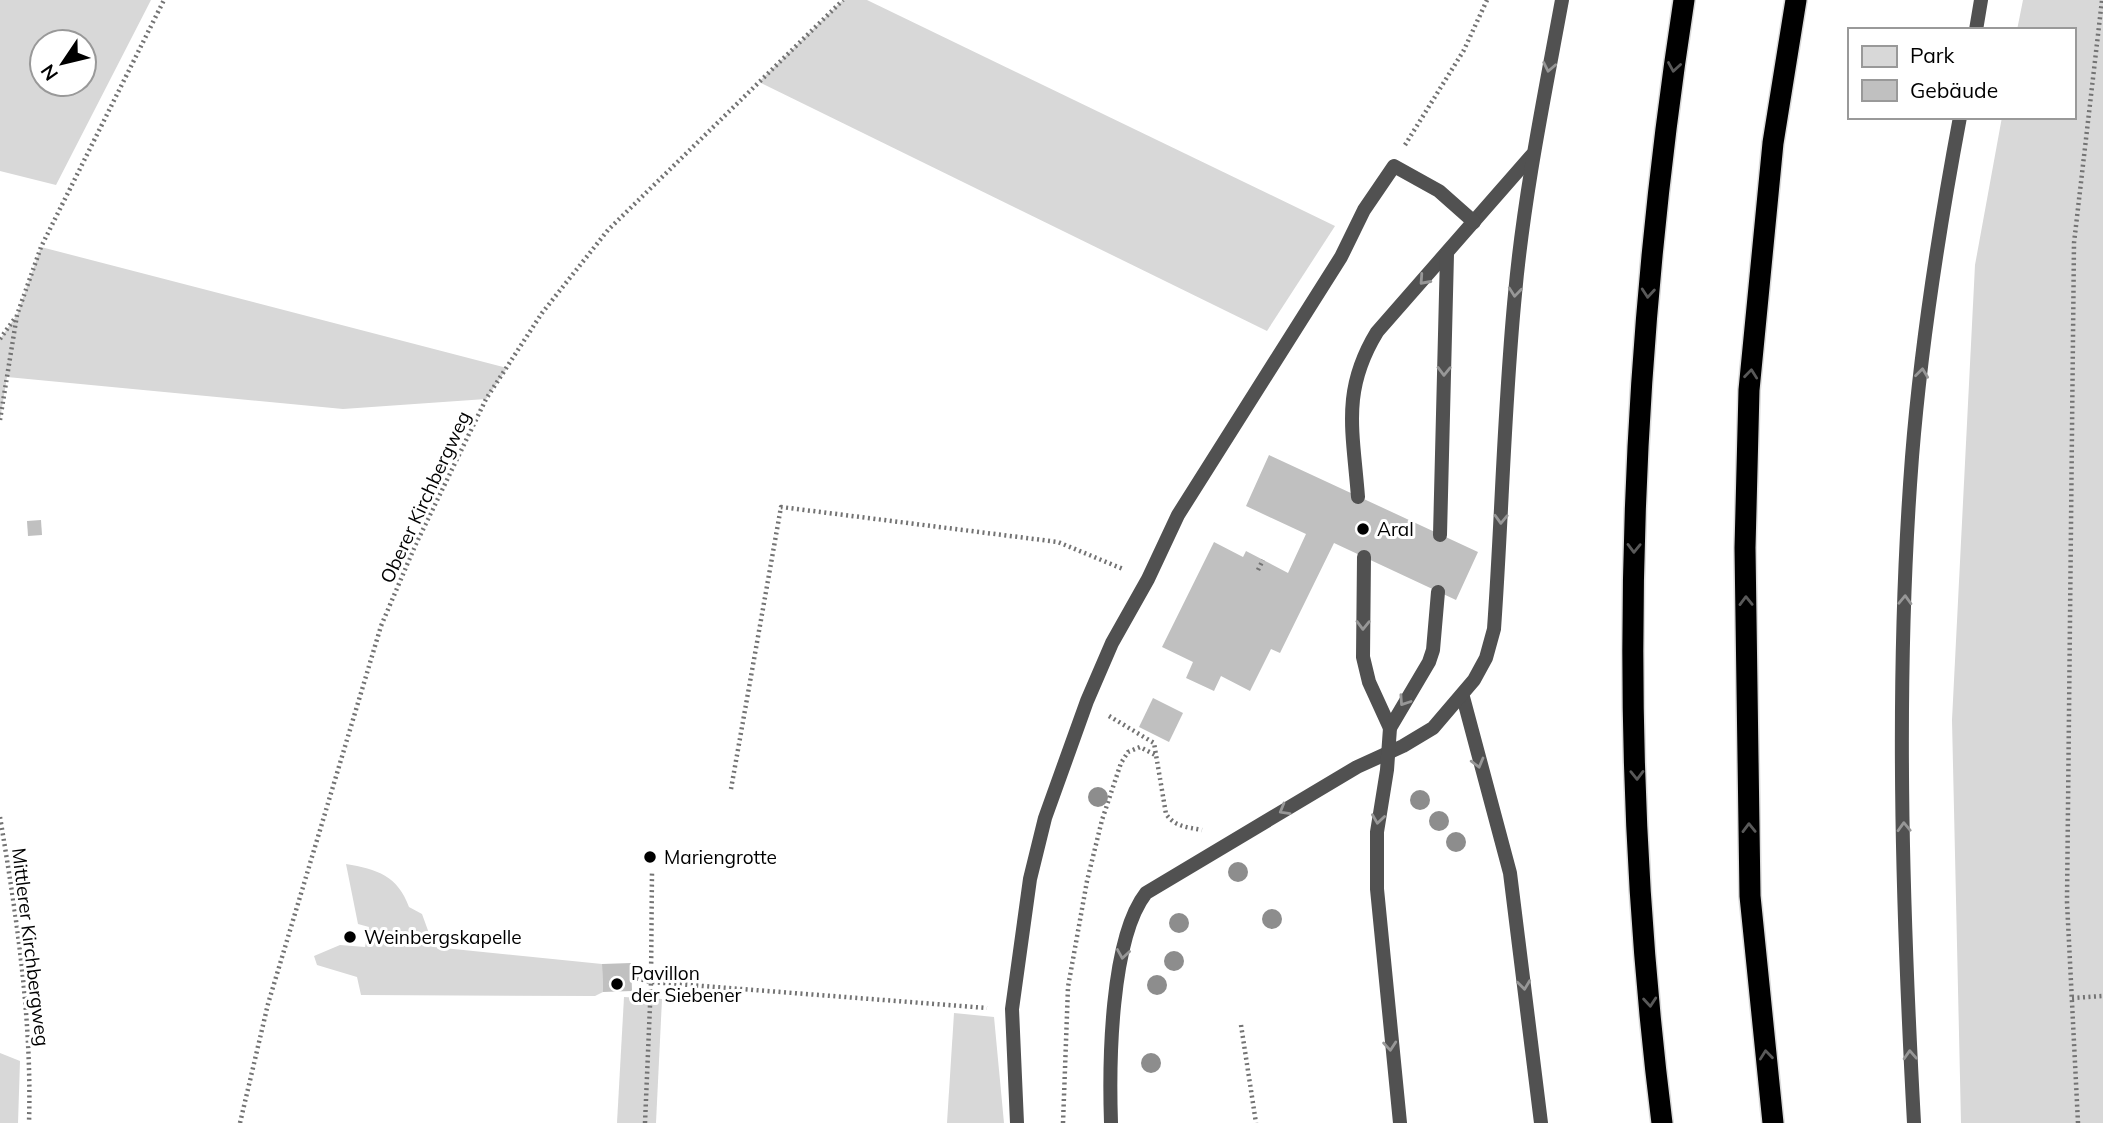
<svg xmlns="http://www.w3.org/2000/svg" width="2103" height="1123" font-family="Mulish,sans-serif">
  <style>
    .green { fill: #d8d8d8; fill-rule: evenodd }
    .building { fill: #c0c0c0 }
    .lines { fill: none; stroke-linecap: round; stroke-linejoin: round }
    .motorway-casing { stroke: #dbdbdb; stroke-width: 24 }
    .path { stroke: #737373; stroke-width: 4.5; stroke-dasharray: 2 3.5; stroke-linecap: butt }
    .service { stroke: #515151; stroke-width: 14 }
    .motorway { stroke: #000; stroke-width: 21 }
    .tree { fill: #8d8d8d }
    .oneway { stroke: #979797 }
    .oneway2 { stroke: #595959 }
    .poi-dot { fill: #000; stroke: #fff; stroke-width: 2.5 }
    .labels { text-anchor: middle; stroke-width: 6; stroke-linejoin: round; paint-order: stroke }
    .street-label { font-size: 19px; fill: #000; stroke: #fff }
    .poi-label { font-size: 19px; fill: #000; stroke: #fff; text-anchor: start }
  </style>
  <rect width="100%" height="100%" fill="#fff"/>
  <g class="green">
    <path d="M 0,0 L 151,0 L 56,185 L 0,171 ZM 42,42 L 84,42 L 84,84 L 42,84 Z"/>
    <path d="M 843,0 L 867,0 L 1335,226 L 1267,331 L 759,82 Z"/>
    <path d="M 2023,0 L 2103,0 L 2103,1123 L 1961,1123 L 1952,720 L 1975,265 L 2002,117 L 2073,117 L 2073,30 L 2017,30 Z"/>
    <path d="M 41,247 L 507,368 L 486,399 L 343,409 L 7,377 L 0,420 L 0,339 L 17,315 Z"/>
    <path d="M 346,864 C 377,869 398,876 409,907 L 422,914 L 434,947 L 602,964 L 603,992 L 595,996 L 361,995 L 357,977 L 317,965 L 314,956 L 340,945 L 365,947 L 369,927 L 358,924 Z"/>
    <path d="M 624,997 L 662,999 L 656,1123 L 617,1123 Z"/>
    <path d="M 954,1013 L 994,1017 L 1004,1123 L 947,1123 Z"/>
    <path d="M 0,1053 L 20,1061 L 18,1123 L 0,1123 Z"/>
  </g>
  <g class="building">
    <path d="M 1269,455 L 1478,552 L 1456,600 L 1334,543 L 1280,653 L 1271,649 L 1250,691 L 1221,676 L 1214,691 L 1186,678 L 1193,662 L 1162,647 L 1214,542 L 1243,557 L 1246,551 L 1288,573 L 1306,534 L 1246,506 Z"/>
    <path d="M 41,520 L 42,535 L 28,536 L 27,521 Z"/>
    <path d="M 1153,698 L 1183,713 L 1169,742 L 1139,727 Z"/>
    <path d="M 631,963 L 632,991 L 603,992 L 602,964 Z"/>
  </g>
  <g class="lines">
    <defs>
      <g id="motorway">
        <path d="M 1662,1123 C 1615,750 1627,371 1684,0"/>
        <path d="M 1773,1123 L 1750,896 L 1745,548 L 1749,390 L 1773,143 L 1796,0"/>
      </g>
    </defs>
    <use href="#motorway" class="motorway-casing"/>
    <g class="path">
      <path d="M 1405,145 L 1464,50 L 1487,0"/>
      <path d="M 0,339 L 15,318"/>
      <path d="M 0,420 L 17,315 L 41,247 L 164,0"/>
      <path d="M 1258,570 L 1263,560"/>
      <path d="M 1109,716 L 1154,743 L 1166,814 C 1175,827 1187,827 1202,830"/>
      <path d="M 731,789 L 781,507 L 1058,542 L 1123,569"/>
      <path d="M 0,817 C 17,919 32,1019 29,1123"/>
      <path d="M 631,977 L 651,982 L 987,1008"/>
      <path d="M 2072,998 L 2103,996"/>
      <path d="M 1241,1025 L 1256,1123"/>
      <path d="M 240,1123 L 268,1004 L 381,626 L 415,546 L 486,399 L 542,313 L 608,230 L 843,0"/>
      <path d="M 645,1123 L 651,982 L 652,871"/>
      <path d="M 1063,1123 L 1068,987 L 1087,881 L 1102,820 L 1121,763 L 1128,752 L 1140,747 L 1157,756"/>
      <path d="M 2078,1123 L 2067,902 L 2074,243 L 2102,0"/>
    </g>
    <g class="service">
      <path d="M 1976,30 L 1981,0"/>
      <path d="M 1358,497 C 1353,431 1341,391 1377,332 L 1532,155"/>
      <path d="M 1440,535 L 1447,254"/>
      <path d="M 1364,557 L 1363,657 L 1369,682 L 1390,728"/>
      <path d="M 1463,697 L 1510,873 L 1541,1123"/>
      <path d="M 1017,1123 L 1012,1009 L 1030,879 L 1045,818 L 1087,701 L 1112,643 L 1148,579 L 1178,515 L 1341,257 L 1364,210 L 1394,166 L 1439,191 L 1474,222"/>
      <path d="M 1111,1123 C 1109,1065 1110,939 1146,893 L 1357,767 L 1403,746 L 1433,728 L 1474,680 L 1486,658 L 1494,629 C 1502,517 1504,406 1515,294 C 1524,195 1544,98 1562,0"/>
      <path d="M 1400,1123 L 1377,889 L 1377,832 L 1387,770 L 1390,728 L 1429,662 L 1433,650 L 1438,592"/>
      <path d="M 1914,1123 C 1902,902 1895,678 1912,457 C 1921,344 1939,229 1960,117"/>
    </g>
    <use href="#motorway" class="motorway"/>
  </g>
  <g class="tree">
    <circle cx="1098" cy="797" r="10"/>
    <circle cx="1420" cy="800" r="10"/>
    <circle cx="1439" cy="821" r="10"/>
    <circle cx="1456" cy="842" r="10"/>
    <circle cx="1238" cy="872" r="10"/>
    <circle cx="1272" cy="919" r="10"/>
    <circle cx="1179" cy="923" r="10"/>
    <circle cx="1174" cy="961" r="10"/>
    <circle cx="1157" cy="985" r="10"/>
    <circle cx="1151" cy="1063" r="10"/>
  </g>
  <defs><path id="oneway-chevron" d="M-2-3.5L2.5 0L-2 3.5" fill="none" stroke-width="1.6" stroke-linecap="round" stroke-linejoin="round" transform="scale(1.75)"/></defs>
  <g class="oneway">
    <use href="#oneway-chevron" transform="translate(1549 67) rotate(101)"/>
    <use href="#oneway-chevron" transform="translate(1424 280) rotate(132)"/>
    <use href="#oneway-chevron" transform="translate(1515 292) rotate(96)"/>
    <use href="#oneway-chevron" transform="translate(1444 371) rotate(91)"/>
    <use href="#oneway-chevron" transform="translate(1922 373) rotate(-83)"/>
    <use href="#oneway-chevron" transform="translate(1501 519) rotate(92)"/>
    <use href="#oneway-chevron" transform="translate(1905 600) rotate(-88)"/>
    <use href="#oneway-chevron" transform="translate(1363 625) rotate(91)"/>
    <use href="#oneway-chevron" transform="translate(1404 701) rotate(124)"/>
    <use href="#oneway-chevron" transform="translate(1478 763) rotate(75)"/>
    <use href="#oneway-chevron" transform="translate(1284 810) rotate(150)"/>
    <use href="#oneway-chevron" transform="translate(1378 819) rotate(98)"/>
    <use href="#oneway-chevron" transform="translate(1904 827) rotate(-92)"/>
    <use href="#oneway-chevron" transform="translate(1123 954) rotate(99)"/>
    <use href="#oneway-chevron" transform="translate(1524 985) rotate(83)"/>
    <use href="#oneway-chevron" transform="translate(1390 1046) rotate(85)"/>
    <use href="#oneway-chevron" transform="translate(1910 1055) rotate(-93)"/>
  </g>
  <g class="oneway2">
    <use href="#oneway-chevron" transform="translate(1674 67) rotate(99)"/>
    <use href="#oneway-chevron" transform="translate(1648 293) rotate(95)"/>
    <use href="#oneway-chevron" transform="translate(1751 374) rotate(-84)"/>
    <use href="#oneway-chevron" transform="translate(1634 548) rotate(91)"/>
    <use href="#oneway-chevron" transform="translate(1746 601) rotate(-91)"/>
    <use href="#oneway-chevron" transform="translate(1637 775) rotate(89)"/>
    <use href="#oneway-chevron" transform="translate(1749 828) rotate(-91)"/>
    <use href="#oneway-chevron" transform="translate(1650 1002) rotate(85)"/>
    <use href="#oneway-chevron" transform="translate(1766 1055) rotate(-96)"/>
  </g>
  <g class="poi-dot">
    <circle cx="1363" cy="529" r="7"/>
    <circle cx="650" cy="857" r="7"/>
    <circle cx="350" cy="937" r="7"/>
    <circle cx="617" cy="984" r="7"/>
  </g>
  <g class="labels">
    <g class="street-label">
      <text transform="translate(425 497) rotate(-65)" y="7">Oberer Kirchbergweg</text>
      <text transform="translate(31 947) rotate(83)" y="7">Mittlerer Kirchbergweg</text>
    </g>
    <g class="poi-label">
      <text x="1377" y="536">Aral</text>
      <text x="664" y="864">Mariengrotte</text>
      <text x="364" y="944">Weinbergskapelle</text>
      <text x="631" y="980">Pavillon<tspan x="631" dy="22">der Siebener</tspan></text>
    </g>
  </g>
  <rect x="1848" y="28" width="228" height="91" fill="#ffffff" stroke="#999999" stroke-width="2"/>
  <rect x="1862" y="46" width="35" height="21" fill="#d8d8d8" stroke="#999999" stroke-width="2"/>
  <text x="1910" y="63" font-size="21" fill="#000000">Park</text>
  <rect x="1862" y="80" width="35" height="21" fill="#c0c0c0" stroke="#999999" stroke-width="2"/>
  <text x="1910" y="98" font-size="21" fill="#000000">Gebäude</text>
  <g transform="translate(63 63) rotate(235)"><circle r="33" fill="#ffffff" stroke="#999999" stroke-width="2"/>
  <path d="M0-5L12 26L0 18L-12 26Z" fill="#000000"/>
  <text y="-10" font-size="19" font-weight="bold" text-anchor="middle" fill="#000000">N</text>
  </g>
</svg>
